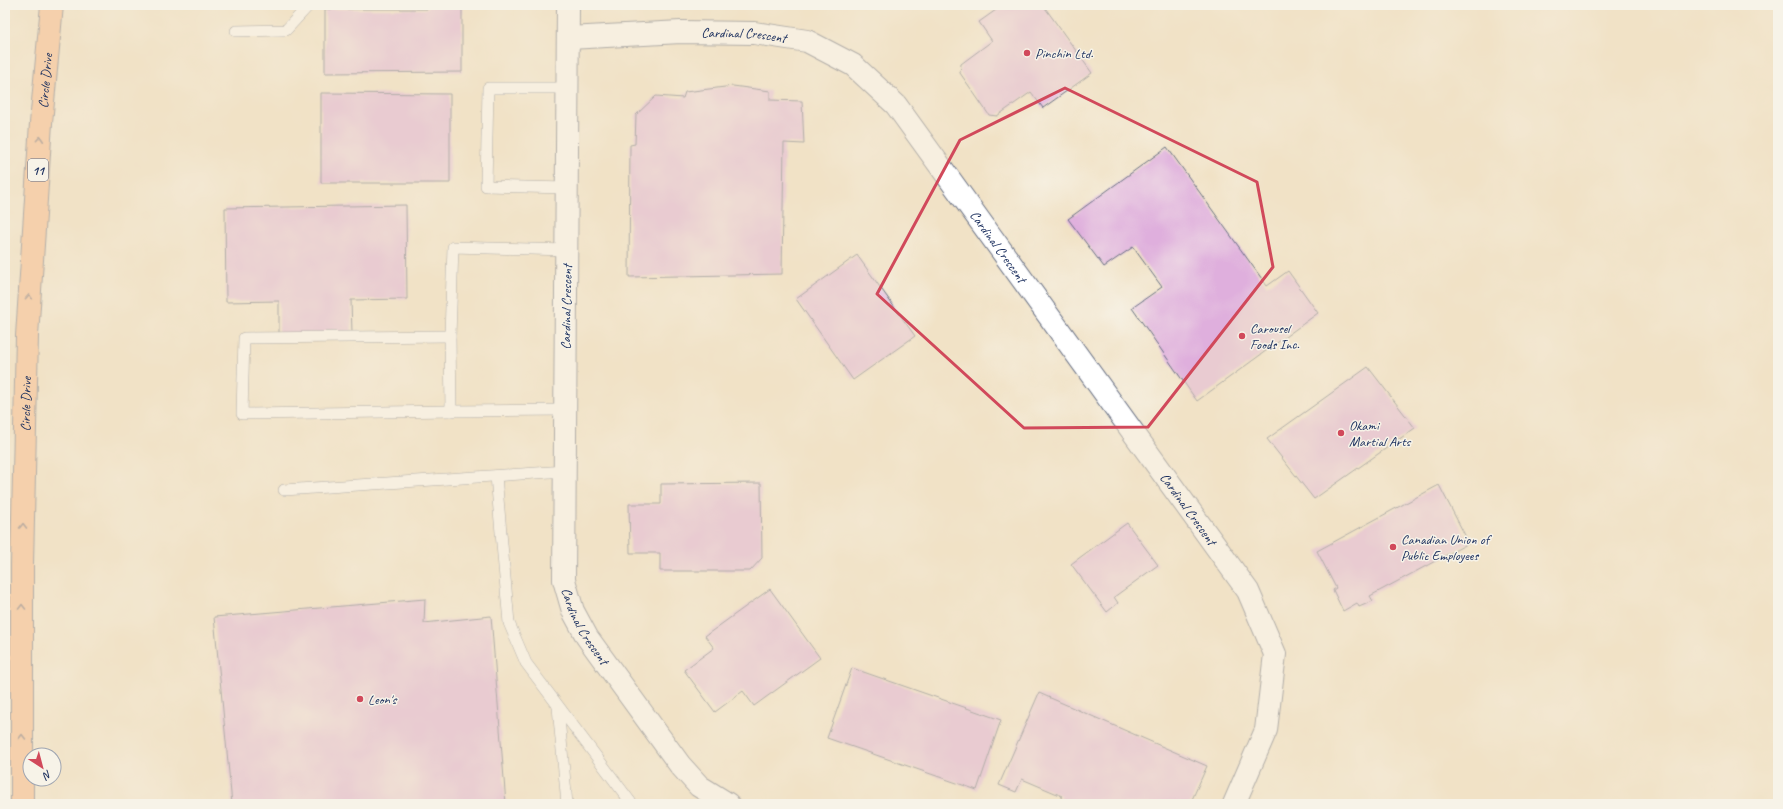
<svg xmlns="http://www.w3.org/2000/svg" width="1783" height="809" font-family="Caveat,sans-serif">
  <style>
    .building { fill: #dfafdd }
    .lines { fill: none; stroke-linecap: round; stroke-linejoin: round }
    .lane-casing { stroke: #666e82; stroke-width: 12 }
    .street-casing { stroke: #666e82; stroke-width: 24 }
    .highway-casing { stroke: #666e82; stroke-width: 24 }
    .lane { stroke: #fff; stroke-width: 11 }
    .street { stroke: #fff; stroke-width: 22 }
    .highway { stroke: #fabb8c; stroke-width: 22 }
    .oneway { stroke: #7f6e73 }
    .marked { fill: none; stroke: #d1495b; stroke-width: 3; stroke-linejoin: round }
    .poi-dot { fill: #d1495b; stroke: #f7f3e8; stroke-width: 1.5 }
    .labels { text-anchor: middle; stroke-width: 3; stroke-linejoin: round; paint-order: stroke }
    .shield { fill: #f7f3e8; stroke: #5d6a87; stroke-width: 1 }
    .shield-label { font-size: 13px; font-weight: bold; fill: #1b2f5e }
    .street-label { font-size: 14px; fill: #1b2f5e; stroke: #f7f3e8 }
    .poi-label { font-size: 14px; fill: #1b2f5e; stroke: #f7f3e8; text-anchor: start }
  </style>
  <rect width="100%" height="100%" fill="#f7f3e8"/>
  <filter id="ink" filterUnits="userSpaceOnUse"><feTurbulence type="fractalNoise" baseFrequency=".025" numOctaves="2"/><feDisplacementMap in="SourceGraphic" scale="8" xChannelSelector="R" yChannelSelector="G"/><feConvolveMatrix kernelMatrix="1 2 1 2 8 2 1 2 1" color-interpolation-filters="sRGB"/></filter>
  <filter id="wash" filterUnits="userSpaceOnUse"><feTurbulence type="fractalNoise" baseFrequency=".012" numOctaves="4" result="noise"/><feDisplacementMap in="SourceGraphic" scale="16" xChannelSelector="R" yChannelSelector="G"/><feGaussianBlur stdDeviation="0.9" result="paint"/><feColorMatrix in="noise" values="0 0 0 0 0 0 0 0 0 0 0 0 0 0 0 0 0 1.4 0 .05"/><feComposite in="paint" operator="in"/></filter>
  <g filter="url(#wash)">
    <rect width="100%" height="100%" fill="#f1e2c6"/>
    <g id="blocks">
      <g class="building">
        <path d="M 428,5 L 462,5 L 462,72 L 325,73 L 325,9 L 428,9 Z"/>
        <path d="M 1003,5 L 1043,5 L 1092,73 L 1043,108 L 1031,92 L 997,116 L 989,115 L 960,73 L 961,64 L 992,41 L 979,22 Z"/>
        <path d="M 733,86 L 770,91 L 770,100 L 802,101 L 804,144 L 784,143 L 782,274 L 629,277 L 630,145 L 635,144 L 636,115 L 656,96 L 683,98 L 685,92 Z"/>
        <path d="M 321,93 L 450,94 L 450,183 L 321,183 Z"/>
        <path d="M 1167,147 L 1267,286 L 1288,271 L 1318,313 L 1197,401 L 1132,308 L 1162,287 L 1133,247 L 1104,267 L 1068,219 Z"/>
        <path d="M 406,205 L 407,299 L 351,300 L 352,333 L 279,334 L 279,301 L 226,302 L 225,208 Z"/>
        <path d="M 857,255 L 915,336 L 853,380 L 796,299 Z"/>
        <path d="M 1368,367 L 1415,428 L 1314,499 L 1267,439 Z"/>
        <path d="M 761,483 L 762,558 L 750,571 L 660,571 L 660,553 L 630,553 L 629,504 L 661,504 L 661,484 Z"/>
        <path d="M 1439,485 L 1469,543 L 1370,596 L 1373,601 L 1359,607 L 1357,603 L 1343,611 L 1333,590 L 1336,588 L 1317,551 Z"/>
        <path d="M 1127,523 L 1158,565 L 1114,597 L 1118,603 L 1107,612 L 1071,564 Z"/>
        <path d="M 770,589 L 820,658 L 754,706 L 743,691 L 715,712 L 684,670 L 714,648 L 705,636 Z"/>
        <path d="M 425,599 L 424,623 L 491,616 L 506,804 L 232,804 L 214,617 Z"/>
        <path d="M 852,668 L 1001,720 L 977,790 L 827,738 Z"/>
        <path d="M 1039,693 L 1207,766 L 1190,804 L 1058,804 L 1062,796 L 1022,779 L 1016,792 L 999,785 Z"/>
      </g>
    </g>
  </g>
  <g filter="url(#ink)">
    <use href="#blocks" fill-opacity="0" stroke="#666e82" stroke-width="1"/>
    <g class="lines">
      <defs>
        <g id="lane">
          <path d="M 236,31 L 286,30 L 309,5"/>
          <path d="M 567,188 L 486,186 L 488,88 L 568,88"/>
          <path d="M 450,336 L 244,338 L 242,414 L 451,411"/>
          <path d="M 565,410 L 451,411 L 450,336 L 453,247 L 567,250"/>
          <path d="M 496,476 L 509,623 L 526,663 L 632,804"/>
          <path d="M 284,490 L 565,471"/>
          <path d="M 558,707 L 567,804"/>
        </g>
        <g id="street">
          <path id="s1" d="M 568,5 L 564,580 L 573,611 L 587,637 L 680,765 L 699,786 L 728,804"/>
          <path id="s2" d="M 569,38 L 681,32 L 754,33 L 807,41 L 853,65 L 896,105 L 1248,591 L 1275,654 L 1266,730 L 1234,804"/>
        </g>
        <g id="highway">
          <path id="s3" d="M 22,804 L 22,565 L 27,336 L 41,123 L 52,5"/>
        </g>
      </defs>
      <use href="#lane" class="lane-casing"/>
      <use href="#street" class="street-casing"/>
      <use href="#highway" class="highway-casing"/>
      <use href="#lane" class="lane"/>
      <use href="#street" class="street"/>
      <use href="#highway" class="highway"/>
    </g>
    <defs><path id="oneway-chevron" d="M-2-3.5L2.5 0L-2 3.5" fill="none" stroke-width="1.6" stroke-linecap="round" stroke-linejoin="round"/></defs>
    <g class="oneway">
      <use href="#oneway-chevron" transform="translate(40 139) rotate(-86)"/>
      <use href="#oneway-chevron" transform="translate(29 297) rotate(-86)"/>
      <use href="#oneway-chevron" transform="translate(23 526) rotate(-89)"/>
      <use href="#oneway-chevron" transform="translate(22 607) rotate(-90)"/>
      <use href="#oneway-chevron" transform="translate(22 737) rotate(-90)"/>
    </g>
  </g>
  <path d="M0 0H1783V809H0ZM 1065,88 L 1257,182 L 1273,267 L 1148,427 L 1024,428 L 877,294 L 960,140 Z" fill="#f1e2c6" fill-opacity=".55" fill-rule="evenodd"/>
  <path class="marked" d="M 1065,88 L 1257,182 L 1273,267 L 1148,427 L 1024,428 L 877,294 L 960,140 Z"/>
  <g class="poi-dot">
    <circle cx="1027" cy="53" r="4"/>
    <circle cx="1242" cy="336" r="4"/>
    <circle cx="1341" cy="433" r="4"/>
    <circle cx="1393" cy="547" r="4"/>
    <circle cx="360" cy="699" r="4"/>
  </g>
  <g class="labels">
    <rect class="shield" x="28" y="159" width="20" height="22" rx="3"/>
    <g class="shield-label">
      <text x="38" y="175">11</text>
    </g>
    <g class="street-label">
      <text dy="5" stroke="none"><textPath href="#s2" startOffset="175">Cardinal Crescent</textPath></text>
      <text dy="5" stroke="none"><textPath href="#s3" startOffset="724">Circle Drive</textPath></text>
      <text dy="5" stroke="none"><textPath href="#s2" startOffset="524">Cardinal Crescent</textPath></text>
      <text transform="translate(566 307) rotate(-89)" y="5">Cardinal Crescent</text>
      <text dy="5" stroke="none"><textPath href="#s3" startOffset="400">Circle Drive</textPath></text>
      <text dy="5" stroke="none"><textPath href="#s2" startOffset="848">Cardinal Crescent</textPath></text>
      <text dy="5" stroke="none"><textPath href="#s1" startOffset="626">Cardinal Crescent</textPath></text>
    </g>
    <g class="poi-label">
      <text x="1035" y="58">Pinchin Ltd.</text>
      <text x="1250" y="333">Carousel<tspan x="1250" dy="16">Foods Inc.</tspan></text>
      <text x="1349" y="430">Okami<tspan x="1349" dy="16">Martial Arts</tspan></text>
      <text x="1401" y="544">Canadian Union of<tspan x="1401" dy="16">Public Employees</tspan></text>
      <text x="368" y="704">Leon's</text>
    </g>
  </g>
  <rect width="1783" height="809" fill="none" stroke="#f7f3e8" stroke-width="20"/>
  <g transform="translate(42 767) rotate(144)"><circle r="19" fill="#f7f3e8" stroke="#9fa5b1"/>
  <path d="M0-3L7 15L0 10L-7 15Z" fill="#d1495b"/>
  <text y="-6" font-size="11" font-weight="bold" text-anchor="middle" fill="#1b2f5e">N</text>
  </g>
</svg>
